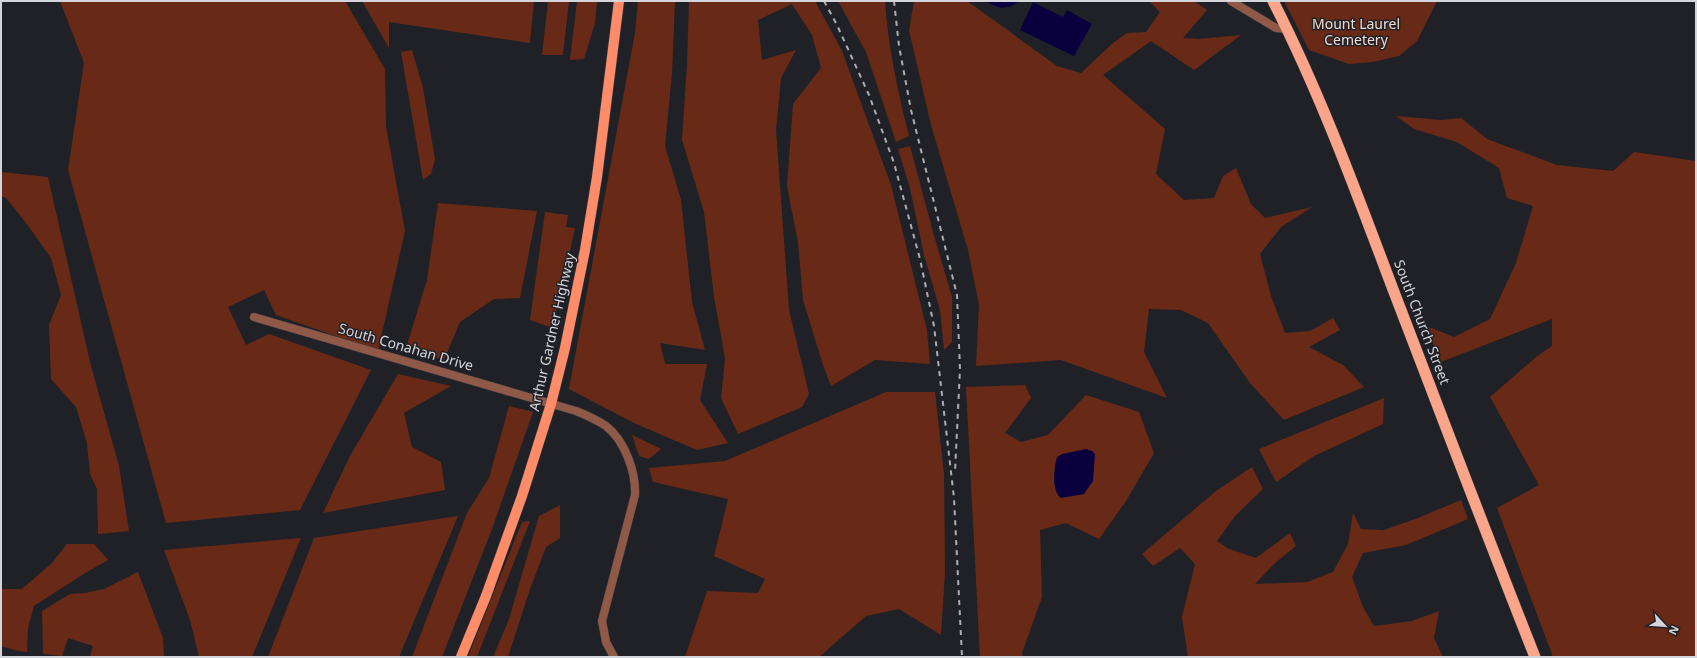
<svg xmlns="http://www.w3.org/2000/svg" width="1697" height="658" font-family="'Noto Sans',sans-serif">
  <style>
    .green { fill: #682a16 }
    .water { fill: #0b003f }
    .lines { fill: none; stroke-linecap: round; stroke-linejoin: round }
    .minor-casing { stroke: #3d3e44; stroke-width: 9 }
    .primary-casing { stroke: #3d3e44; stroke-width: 11 }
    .trunk-casing { stroke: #3d3e44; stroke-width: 12 }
    .minor { stroke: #8f5847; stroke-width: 8 }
    .primary { stroke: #fe8c68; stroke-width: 10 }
    .trunk { stroke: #faa58a; stroke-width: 11 }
    .rail { stroke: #adaeb3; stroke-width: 2; stroke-dasharray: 5 5; stroke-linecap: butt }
    .labels { text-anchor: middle; stroke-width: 3; stroke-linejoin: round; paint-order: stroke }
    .park-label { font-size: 14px; fill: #f3dbd3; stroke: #202127 }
    .street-label { font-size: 14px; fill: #d4d5da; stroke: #202127 }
  </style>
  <rect width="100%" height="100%" fill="#202127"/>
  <g class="green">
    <path d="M 60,1 L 345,1 L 385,69 L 386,127 L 405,231 L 378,351 L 276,315 L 264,290 L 228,307 L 246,345 L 269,334 L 371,370 L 300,510 L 166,523 L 68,170 L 84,63 Z"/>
    <path d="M 362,1 L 534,1 L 530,43 L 389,22 L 389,48 Z"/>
    <path d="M 548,1 L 569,1 L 563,55 L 542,55 Z"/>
    <path d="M 577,1 L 597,1 L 595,23 L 584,59 L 570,60 Z"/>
    <path d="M 638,1 L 675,1 L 672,73 L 665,146 L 681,200 L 692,302 L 705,350 L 660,343 L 665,364 L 707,364 L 700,400 L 728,443 L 697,450 L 634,423 L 569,389 L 635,33 Z"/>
    <path d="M 689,1 L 815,1 L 842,51 L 891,185 L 927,330 L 930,364 L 875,360 L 831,386 L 823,365 L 803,300 L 798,242 L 787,186 L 793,104 L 821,68 L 812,35 L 792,4 L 758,20 L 762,60 L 796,50 L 781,78 L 776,130 L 789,310 L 809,394 L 802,407 L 738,434 L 721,398 L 725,358 L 714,297 L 704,212 L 682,140 L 687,64 Z"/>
    <path d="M 838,1 L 885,1 C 888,47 898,92 909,136 L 896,142 L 866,52 Z"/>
    <path d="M 914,1 L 967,1 L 1057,66 L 1081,73 L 1113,43 L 1127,33 L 1146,32 L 1160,12 L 1149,1 L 1194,1 L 1207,10 L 1183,38 L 1199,39 L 1241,35 L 1194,70 L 1151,41 L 1103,75 L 1165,129 L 1156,174 L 1184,200 L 1214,198 L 1223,176 L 1236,168 L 1251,204 L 1265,218 L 1312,207 L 1281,227 L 1260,254 L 1271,296 L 1285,333 L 1310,331 L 1333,318 L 1340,330 L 1309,347 L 1343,365 L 1364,387 L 1284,420 L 1250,383 L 1208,323 L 1181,310 L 1149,309 L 1144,352 L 1167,398 L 1061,360 L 976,366 L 979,305 L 968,250 L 931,125 L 909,30 Z"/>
    <path d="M 1284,1 L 1437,1 L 1417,41 L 1399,56 L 1373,62 L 1349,64 L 1309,50 Z"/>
    <path d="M 412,50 L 423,88 L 435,159 L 431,174 L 423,180 L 401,52 Z"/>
    <path d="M 1396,116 L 1441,120 L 1461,118 L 1487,139 L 1557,165 L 1613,171 L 1634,152 L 1696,161 L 1696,657 L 1553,657 L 1497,508 L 1539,485 L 1490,397 L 1536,357 L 1552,346 L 1552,319 L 1438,363 L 1429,327 L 1454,337 L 1490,319 L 1516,263 L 1533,206 L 1507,198 L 1499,168 L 1457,142 L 1414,129 Z"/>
    <path d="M 910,146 L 933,232 L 952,297 L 952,342 L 944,350 L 940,310 L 924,255 L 910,188 L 898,149 Z"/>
    <path d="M 1,172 L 48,177 L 91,366 L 119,466 L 129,531 L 98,534 L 97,489 L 90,474 L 87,443 L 76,407 L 51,379 L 49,325 L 61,295 L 51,258 L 27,224 L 6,198 L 1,196 Z"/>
    <path d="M 438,203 L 537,211 L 520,298 L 494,299 L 460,322 L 444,360 L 406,348 L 427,280 Z"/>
    <path d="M 545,212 L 568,215 L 566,227 L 575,228 L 559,303 L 550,327 L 530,320 Z"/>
    <path d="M 398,374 L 451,386 L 404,413 L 412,447 L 441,462 L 445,490 L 323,513 L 350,456 Z"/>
    <path d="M 1025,385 L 1031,398 L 1005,433 L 1021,442 L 1048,435 L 1086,395 L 1139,412 L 1154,453 L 1126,501 L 1099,539 L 1066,523 L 1040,530 L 1042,597 L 1022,653 L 1023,657 L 980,657 L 966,387 Z"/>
    <path d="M 886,392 L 935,392 L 944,475 L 945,572 L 941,635 L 899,609 L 866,616 L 819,657 L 685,657 L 707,591 L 758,593 L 765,579 L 714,556 L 728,499 L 653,482 L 649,468 L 725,461 Z"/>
    <path d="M 1384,398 L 1383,424 L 1314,456 L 1276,482 L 1259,449 Z"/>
    <path d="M 509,406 L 533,412 L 492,529 L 442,657 L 412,657 L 467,513 L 489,478 Z"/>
    <path d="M 632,435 L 661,449 L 649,459 L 639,456 Z"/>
    <path d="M 1252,467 L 1263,489 L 1235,516 L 1217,541 L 1229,549 L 1256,558 L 1290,533 L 1296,546 L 1275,563 L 1255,584 L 1307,582 L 1333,572 L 1348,544 L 1353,513 L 1361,529 L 1384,530 L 1418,518 L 1461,500 L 1468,519 L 1406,545 L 1363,553 L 1352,577 L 1363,607 L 1374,626 L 1412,621 L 1439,611 L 1434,638 L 1443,657 L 1188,657 L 1182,617 L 1195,564 L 1180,548 L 1153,566 L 1142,554 L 1216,491 Z"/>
    <path d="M 560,505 L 560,538 L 546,547 L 530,589 L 508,657 L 493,657 L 509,619 L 539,516 Z"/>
    <path d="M 458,516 L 399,657 L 268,657 L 314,538 Z"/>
    <path d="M 530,521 L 477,657 L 468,657 L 522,522 Z"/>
    <path d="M 301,538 L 252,657 L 199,657 L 190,620 L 164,550 Z"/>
    <path d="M 67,544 L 94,544 L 108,560 L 85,573 L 34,606 L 28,628 L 27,652 L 18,651 L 1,646 L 1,589 L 22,589 L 52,563 Z"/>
    <path d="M 138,572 L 163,638 L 164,657 L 90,657 L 93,646 L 68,638 L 62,656 L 43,654 L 42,611 L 70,594 L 85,593 L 104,589 Z"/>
  </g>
  <g class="water">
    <path d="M 985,1 L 1019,1 C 1007,11 999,9 985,1 Z"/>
    <path d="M 1033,2 L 1063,17 L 1067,10 L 1092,24 L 1074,56 L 1020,30 Z"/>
    <path d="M 1086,449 L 1092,451 L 1095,454 L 1093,481 L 1084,494 L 1061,498 C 1051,491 1054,468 1057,457 L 1062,454 Z"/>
  </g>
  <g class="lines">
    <defs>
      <g id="minor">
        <path d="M 1231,1 L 1276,28 L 1287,29"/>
        <path d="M 254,317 L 576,411 C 586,415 597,420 606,426 C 625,441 636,472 635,495 L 602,621 L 606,642 L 614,657"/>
      </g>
      <path id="primary" d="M 461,657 L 486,596 L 522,496 L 551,404 L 565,348 L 585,250 L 597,177 L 619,1"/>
      <path id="trunk" d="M 1273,1 C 1321,95 1357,194 1394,292 C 1441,414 1487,536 1535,657"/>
    </defs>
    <use href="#minor" class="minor-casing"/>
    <use href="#primary" class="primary-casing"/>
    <use href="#trunk" class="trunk-casing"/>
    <use href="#minor" class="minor"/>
    <use href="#primary" class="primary"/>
    <use href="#trunk" class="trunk"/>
    <g class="rail">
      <path d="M 824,1 L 837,25 L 869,95 L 894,163 L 920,259 L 934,326 L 954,498 L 962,657"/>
      <path d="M 894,1 L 899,46 L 911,110 L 957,295 L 960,369 L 955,472"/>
    </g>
  </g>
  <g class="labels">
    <g class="park-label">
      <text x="1356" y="29">Mount Laurel<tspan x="1356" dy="16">Cemetery</tspan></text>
    </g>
    <g class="street-label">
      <text transform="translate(1422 322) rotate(69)" y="5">South Church Street</text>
      <text transform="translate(552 332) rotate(-77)" y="5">Arthur Gardner Highway</text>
      <text transform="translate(406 347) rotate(16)" y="5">South Conahan Drive</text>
    </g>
  </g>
  <rect width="1697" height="658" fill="none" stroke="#d4d5da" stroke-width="4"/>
  <g transform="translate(1665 626) rotate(116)" stroke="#202127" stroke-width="3" paint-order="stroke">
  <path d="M0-3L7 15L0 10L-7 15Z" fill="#d4d5da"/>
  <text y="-6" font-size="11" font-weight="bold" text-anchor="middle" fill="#d4d5da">N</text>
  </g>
</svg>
